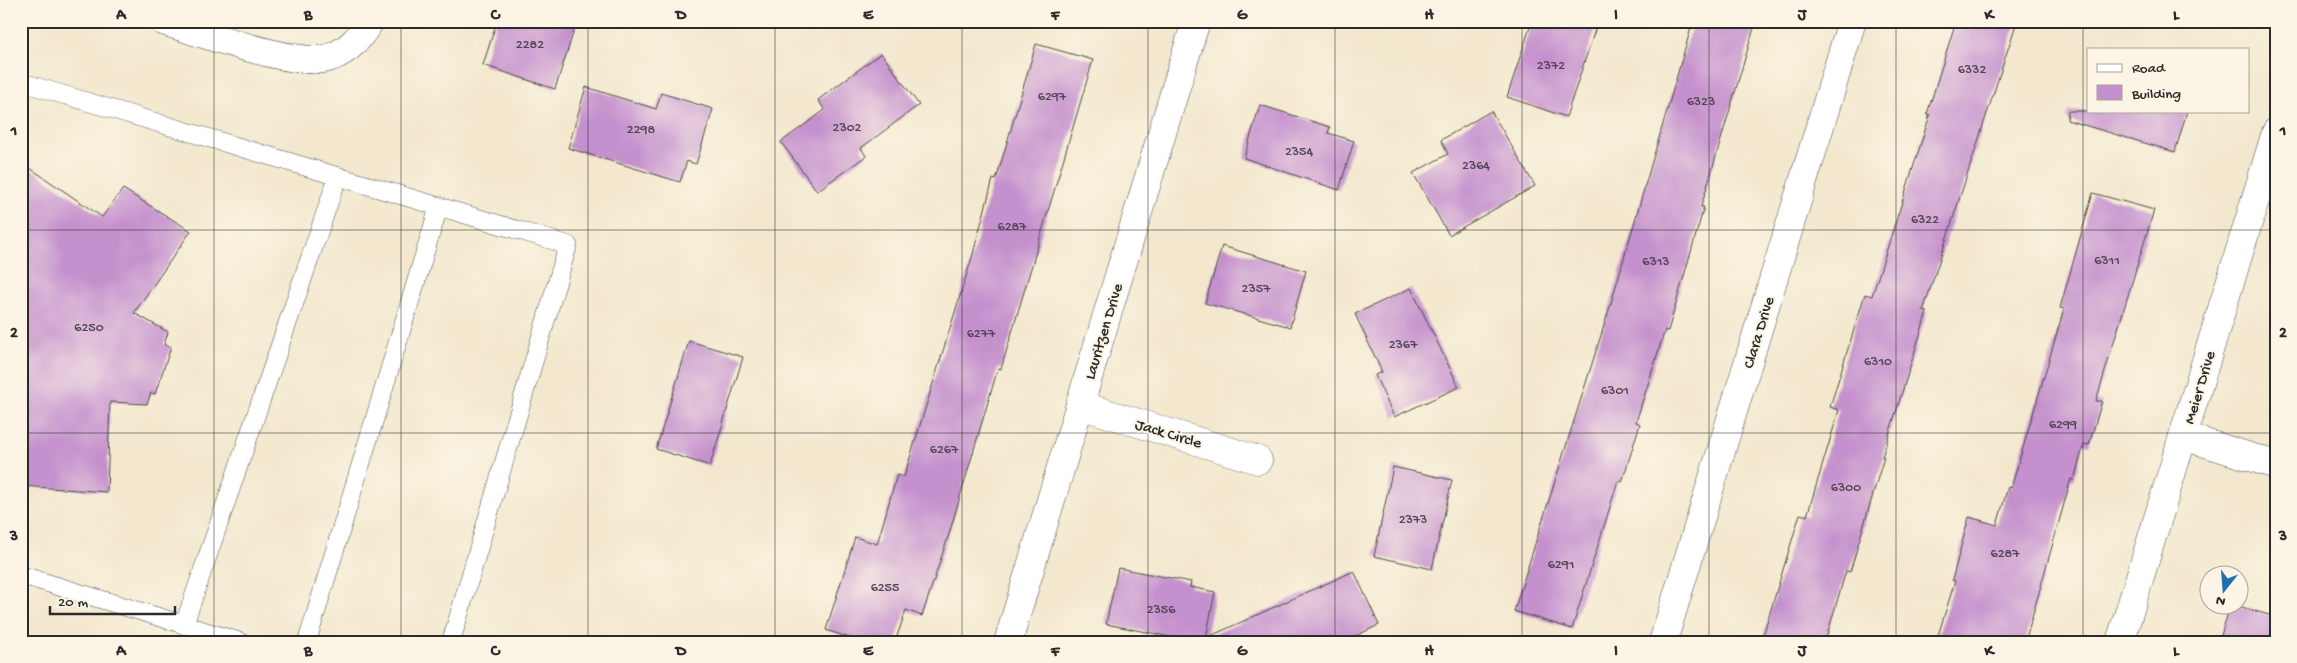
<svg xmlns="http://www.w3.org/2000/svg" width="2297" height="663" font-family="'Gochi Hand',sans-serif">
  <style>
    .building { fill: #c490cd }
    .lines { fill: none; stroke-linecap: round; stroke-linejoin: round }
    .service-casing { stroke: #494743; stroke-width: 19 }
    .minor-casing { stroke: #494743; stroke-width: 29 }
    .service { stroke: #fff; stroke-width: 18 }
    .minor { stroke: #fff; stroke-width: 28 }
    .grid { fill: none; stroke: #2b2b2b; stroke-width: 1; stroke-opacity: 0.55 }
    .labels { text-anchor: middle; stroke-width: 4; stroke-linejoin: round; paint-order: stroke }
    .number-label { font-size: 14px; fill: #514454 }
    .street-label { font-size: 16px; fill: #2b2b2b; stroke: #fcf5e5 }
    .neatline { fill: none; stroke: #2b2b2b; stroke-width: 2 }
    .grid-label { font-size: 16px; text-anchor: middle; font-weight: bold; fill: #2b2b2b }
  </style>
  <rect width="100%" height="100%" fill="#fcf5e5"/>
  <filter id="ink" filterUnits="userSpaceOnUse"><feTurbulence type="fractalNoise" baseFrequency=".02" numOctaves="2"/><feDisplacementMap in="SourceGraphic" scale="10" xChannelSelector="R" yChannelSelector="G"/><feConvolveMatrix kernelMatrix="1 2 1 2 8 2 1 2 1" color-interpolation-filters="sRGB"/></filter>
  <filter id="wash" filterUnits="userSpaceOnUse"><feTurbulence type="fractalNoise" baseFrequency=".0096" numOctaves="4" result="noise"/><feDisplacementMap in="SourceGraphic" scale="20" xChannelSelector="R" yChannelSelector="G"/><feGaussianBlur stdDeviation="1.12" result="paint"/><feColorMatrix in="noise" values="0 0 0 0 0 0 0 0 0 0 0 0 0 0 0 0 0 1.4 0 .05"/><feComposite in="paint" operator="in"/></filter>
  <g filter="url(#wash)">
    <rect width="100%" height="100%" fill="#f3e8ce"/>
    <g id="blocks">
      <g class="building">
        <path d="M 497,21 L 577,21 L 555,89 L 483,65 Z"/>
        <path d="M 1532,21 L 1598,21 L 1566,117 L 1507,97 Z"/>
        <path d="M 1693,21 L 1756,21 L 1701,207 L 1704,207 L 1668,331 L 1665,330 L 1636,422 L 1640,424 L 1622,482 L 1618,481 L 1572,629 L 1514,611 L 1608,313 Z"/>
        <path d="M 1956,21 L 2017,21 L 1923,311 L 1927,312 L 1882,457 L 1884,457 L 1850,572 L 1846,571 L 1825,642 L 1761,642 L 1800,514 L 1807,516 L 1839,410 L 1830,407 L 1865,294 L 1872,296 L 1930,115 L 1927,114 Z"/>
        <path d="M 1036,44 L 1093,60 L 1001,369 L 998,368 L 949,534 L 922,616 L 906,610 L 895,642 L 862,642 L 826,630 L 855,537 L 877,544 L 897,475 L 904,477 L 973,254 L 993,179 L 996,180 Z"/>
        <path d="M 881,53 L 919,105 L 861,148 L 866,156 L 817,191 L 781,142 L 825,110 L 818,100 Z"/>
        <path d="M 586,87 L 656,109 L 661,93 L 713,109 L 696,164 L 687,161 L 680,182 L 568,148 Z"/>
        <path d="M 1260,105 L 1330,127 L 1328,133 L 1354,141 L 1339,190 L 1244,158 Z"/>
        <path d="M 1491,111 L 1535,186 L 1449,235 L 1413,173 L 1448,154 L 1441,140 Z"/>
        <path d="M 2068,111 L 2187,111 L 2175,152 L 2067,120 Z"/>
        <path d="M 21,162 L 102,217 L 123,189 L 191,231 L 134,313 L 168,332 L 164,345 L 171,347 L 155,394 L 151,393 L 147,404 L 110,402 L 107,492 L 21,486 Z"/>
        <path d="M 2093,193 L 2154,210 L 2096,401 L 2102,401 L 2089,445 L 2084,444 L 2074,480 L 2071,479 L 2025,642 L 1936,642 L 1955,581 L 1952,580 L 1969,517 L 1997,525 L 2008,487 L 2011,488 L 2064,309 L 2060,308 Z"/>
        <path d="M 1222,246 L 1306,271 L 1290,327 L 1205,303 Z"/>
        <path d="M 1411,288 L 1459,387 L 1394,417 L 1375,375 L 1382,372 L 1355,314 Z"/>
        <path d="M 689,341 L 743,357 L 710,466 L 656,449 Z"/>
        <path d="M 1393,467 L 1452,480 L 1432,569 L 1374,556 Z"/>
        <path d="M 1118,568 L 1191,582 L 1190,587 L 1215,592 L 1206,638 L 1354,571 L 1379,625 L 1342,642 L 1196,642 L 1106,624 Z"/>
        <path d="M 2230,606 L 2238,606 L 2276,617 L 2276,642 L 2219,642 Z"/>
      </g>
    </g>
  </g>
  <g filter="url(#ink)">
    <use href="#blocks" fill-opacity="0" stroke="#494743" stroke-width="1"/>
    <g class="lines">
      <defs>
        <g id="service">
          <path d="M 21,82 L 568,245 L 451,642"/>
          <path d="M 21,575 L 241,642"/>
          <path d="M 184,625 L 338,176"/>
          <path d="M 307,642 L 439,206"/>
        </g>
        <g id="minor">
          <path d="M 163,21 C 196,31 302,70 331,57 C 350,50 360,37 370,21"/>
          <path d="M 1080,405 L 1258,460"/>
          <path d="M 2183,436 L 2276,465"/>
          <path d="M 1008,642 L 1196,21"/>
          <path d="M 1663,642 L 1852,21"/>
          <path d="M 2120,642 L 2276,132"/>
        </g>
      </defs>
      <use href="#service" class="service-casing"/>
      <use href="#minor" class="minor-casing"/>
      <use href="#service" class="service"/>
      <use href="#minor" class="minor"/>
    </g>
  </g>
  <path class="grid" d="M 214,21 L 214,642M 401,21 L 401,642M 588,21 L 588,642M 775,21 L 775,642M 962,21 L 962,642M 1148,21 L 1148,642M 1335,21 L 1335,642M 1522,21 L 1522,642M 1709,21 L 1709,642M 1896,21 L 1896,642M 2083,21 L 2083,642M 21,230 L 2276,230M 21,433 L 2276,433"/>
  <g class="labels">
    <g class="number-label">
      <text x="530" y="48">2282</text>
      <text x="1551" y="69">2372</text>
      <text x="1972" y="73">6332</text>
      <text x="1052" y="100">6297</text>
      <text x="1701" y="105">6323</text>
      <text x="847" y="131">2302</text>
      <text x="641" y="133">2298</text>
      <text x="1299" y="155">2354</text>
      <text x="1476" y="169">2364</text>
      <text x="1925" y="223">6322</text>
      <text x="1012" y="230">6287</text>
      <text x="2107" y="264">6311</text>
      <text x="1656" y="265">6313</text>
      <text x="1256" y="292">2357</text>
      <text x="89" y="331">6250</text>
      <text x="981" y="337">6277</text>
      <text x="1403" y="348">2367</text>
      <text x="1878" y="365">6310</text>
      <text x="1615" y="394">6301</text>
      <text x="2063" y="428">6299</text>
      <text x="944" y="453">6267</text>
      <text x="1846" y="491">6300</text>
      <text x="1413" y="523">2373</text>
      <text x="2005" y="557">6287</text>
      <text x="1561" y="568">6291</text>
      <text x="885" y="591">6255</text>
      <text x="1161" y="613">2356</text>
    </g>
    <g class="street-label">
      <text transform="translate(1102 331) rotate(-73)" y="6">Lauritzen Drive</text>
      <text transform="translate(1757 332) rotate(-73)" y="6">Clara Drive</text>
      <text transform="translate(2198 387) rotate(-73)" y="6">Meier Drive</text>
      <text transform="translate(1169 432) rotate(17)" y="6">Jack Circle</text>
    </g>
  </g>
  <rect width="2297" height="663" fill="none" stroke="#fcf5e5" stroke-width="55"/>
  <rect x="2087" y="48" width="162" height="65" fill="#fcf5e5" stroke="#a8a49b"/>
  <rect x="2097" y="64" width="25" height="8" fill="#ffffff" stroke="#a8a49b"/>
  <text x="2132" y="72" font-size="15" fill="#2b2b2b">Road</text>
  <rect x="2097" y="85" width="25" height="15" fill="#c490cd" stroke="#a8a49b"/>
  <text x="2132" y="98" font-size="15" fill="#2b2b2b">Building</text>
  <g transform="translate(2224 590) rotate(197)"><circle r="24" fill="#fcf5e5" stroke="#a8a49b"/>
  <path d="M0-4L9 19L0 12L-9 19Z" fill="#1f6fb2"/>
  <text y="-8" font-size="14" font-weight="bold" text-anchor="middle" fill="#2b2b2b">N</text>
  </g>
  <path d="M50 606v8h125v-8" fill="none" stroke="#2b2b2b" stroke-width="2.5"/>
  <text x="58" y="606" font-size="15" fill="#2b2b2b" stroke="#fcf5e5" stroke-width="4" paint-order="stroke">20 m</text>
  <rect x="28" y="28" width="2242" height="608" class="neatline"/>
  <g class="grid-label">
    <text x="121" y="19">A</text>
    <text x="308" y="19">B</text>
    <text x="495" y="19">C</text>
    <text x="681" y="19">D</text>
    <text x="868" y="19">E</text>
    <text x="1055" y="19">F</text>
    <text x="1242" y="19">G</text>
    <text x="1429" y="19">H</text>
    <text x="1616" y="19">I</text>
    <text x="1802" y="19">J</text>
    <text x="1989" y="19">K</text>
    <text x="2176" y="19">L</text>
    <text x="14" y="135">1</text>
    <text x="2283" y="135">1</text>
    <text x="14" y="337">2</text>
    <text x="2283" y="337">2</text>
    <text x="14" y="540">3</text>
    <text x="2283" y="540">3</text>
    <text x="121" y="655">A</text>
    <text x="308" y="655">B</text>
    <text x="495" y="655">C</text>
    <text x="681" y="655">D</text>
    <text x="868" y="655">E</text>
    <text x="1055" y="655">F</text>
    <text x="1242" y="655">G</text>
    <text x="1429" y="655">H</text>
    <text x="1616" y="655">I</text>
    <text x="1802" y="655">J</text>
    <text x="1989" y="655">K</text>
    <text x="2176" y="655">L</text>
  </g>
</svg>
